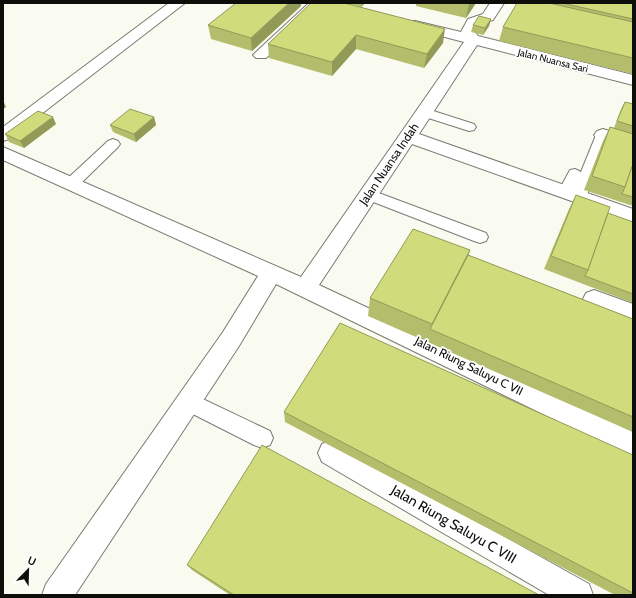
<svg xmlns="http://www.w3.org/2000/svg" width="636" height="598" font-family="Cabin,sans-serif">
  <style>
    .lines { fill: none; stroke-linecap: round; stroke-linejoin: round }
    .lane-casing { stroke: #7a7c72; stroke-width: 2 }
    .street-casing { stroke: #7a7c72; stroke-width: 2 }
    .lane { fill: #fff; fill-rule: evenodd }
    .street { fill: #fff; fill-rule: evenodd }
    .wall { fill: #b3bd6b }
    .shaded-wall { fill: #929a57 }
    .building { fill: #d0dc7c; stroke: #929a57 }
    .labels { text-anchor: middle; stroke-width: 3.5; stroke-linejoin: round; paint-order: stroke }
    .far-street-label { font-size: 10px; fill: #0d0d0a; stroke: #fff }
    .street-label { font-size: 12px; fill: #0d0d0a; stroke: #fff }
    .near-street-label { font-size: 14px; fill: #0d0d0a; stroke: #fff }
  </style>
  <rect width="100%" height="100%" fill="#f9fbf0"/>
  <g class="lines">
    <defs>
      <g id="lane">
        <path d="M 424,108 L 474,124 L 476,127 L 474,130 L 469,131 L 419,115 L 417,112 L 419,109 Z"/>
        <path d="M 603,130 L 608,132 L 610,135 L 585,200 L 579,201 L 573,200 L 571,196 L 566,197 L 561,196 L 558,192 L 570,170 L 575,169 L 581,172 L 596,135 L 598,132 Z"/>
        <path d="M 113,139 L 118,141 L 120,144 L 118,147 L 77,187 L 72,188 L 67,187 L 64,183 L 67,179 L 108,141 Z"/>
        <path d="M 368,189 L 486,233 L 488,237 L 486,241 L 480,243 L 474,241 L 363,198 L 360,194 L 363,190 Z"/>
        <path d="M 188,392 L 270,431 L 273,438 L 270,445 L 262,448 L 254,445 L 181,408 L 178,401 L 181,394 Z"/>
      </g>
      <g id="street">
        <path d="M 169,3 L 185,3 L 9,139 L 3,141 L 3,127 Z"/>
        <path d="M 309,3 L 324,3 L 266,58 L 256,58 L 253,55 L 256,52 Z"/>
        <path d="M 490,3 L 504,3 L 493,20 L 478,25 L 474,31 L 478,36 L 633,75 L 633,85 L 477,45 L 419,134 L 633,209 L 633,223 L 412,144 L 319,285 L 633,432 L 633,458 L 276,284 L 239,346 L 75,595 L 42,595 L 46,584 L 223,332 L 258,276 L 3,160 L 3,147 L 301,277 L 464,42 L 410,28 L 408,25 L 410,22 L 415,21 L 461,32 L 468,19 L 483,14 Z"/>
        <path d="M 603,129 L 633,138 L 633,150 L 597,139 L 594,135 L 597,131 Z"/>
        <path d="M 594,290 L 633,304 L 633,323 L 586,305 L 583,299 L 586,293 Z"/>
        <path d="M 331,440 L 589,584 L 593,595 L 549,595 L 322,462 L 318,453 L 322,444 Z"/>
      </g>
    </defs>
    <use href="#lane" class="lane-casing"/>
    <use href="#street" class="street-casing"/>
    <use href="#lane" class="lane"/>
    <use href="#street" class="street"/>
  </g>
  <g class="wall">
    <path d="M 311,3 L 443,43 L 424,68 L 356,49 L 332,76 L 269,58 L 268,44 Z"/>
    <path d="M 347,3 L 365,3 L 361,7 Z"/>
    <path d="M 416,3 L 476,3 L 466,18 L 416,6 Z"/>
    <path d="M 517,3 L 633,3 L 633,74 L 499,41 L 503,27 Z"/>
    <path d="M 301,6 L 252,51 L 211,39 L 208,25 Z"/>
    <path d="M 491,19 L 489,26 L 483,35 L 471,32 L 473,25 Z"/>
    <path d="M 625,102 L 633,104 L 633,206 L 584,190 L 603,141 L 610,127 L 614,128 L 621,109 Z"/>
    <path d="M 154,117 L 156,125 L 136,142 L 113,132 L 110,125 Z"/>
    <path d="M 56,124 L 24,148 L 9,142 L 5,134 Z"/>
    <path d="M 576,195 L 608,213 L 633,222 L 633,303 L 544,269 L 569,209 Z"/>
    <path d="M 470,250 L 468,255 L 633,319 L 633,432 L 368,316 L 370,298 Z"/>
    <path d="M 284,412 L 633,455 L 633,595 L 615,595 L 285,422 Z"/>
    <path d="M 187,565 L 539,595 L 230,595 L 192,570 Z"/>
  </g>
  <g class="shaded-wall">
    <path d="M 289,3 L 301,3 L 301,6 L 252,51 L 251,38 Z"/>
    <path d="M 362,3 L 365,3 L 361,7 Z"/>
    <path d="M 470,3 L 476,3 L 466,18 L 469,4 Z"/>
    <path d="M 491,19 L 489,26 L 483,35 L 485,28 Z"/>
    <path d="M 445,29 L 443,43 L 424,68 L 427,54 Z"/>
    <path d="M 356,35 L 356,49 L 332,76 L 332,62 Z"/>
    <path d="M 3,100 L 6,107 L 3,109 Z"/>
    <path d="M 53,117 L 56,124 L 24,148 L 20,141 Z"/>
    <path d="M 154,117 L 156,125 L 136,142 L 134,134 Z"/>
    <path d="M 470,250 L 464,269 L 430,329 L 432,324 Z"/>
  </g>
  <g class="building">
    <path d="M 236,3 L 289,3 L 251,38 L 208,25 Z"/>
    <path d="M 311,3 L 344,3 L 445,29 L 427,54 L 356,35 L 332,62 L 268,44 Z"/>
    <path d="M 517,3 L 549,3 L 633,22 L 633,58 L 503,27 Z"/>
    <path d="M 562,3 L 633,3 L 633,19 Z"/>
    <path d="M 479,16 L 491,19 L 485,28 L 473,25 Z"/>
    <path d="M 625,102 L 633,104 L 633,126 L 617,121 Z"/>
    <path d="M 130,109 L 154,117 L 134,134 L 110,125 Z"/>
    <path d="M 38,111 L 53,117 L 20,141 L 5,134 Z"/>
    <path d="M 610,127 L 633,134 L 633,164 L 625,187 L 592,176 Z"/>
    <path d="M 633,164 L 633,197 L 622,194 L 625,187 Z"/>
    <path d="M 576,195 L 610,207 L 588,270 L 551,256 Z"/>
    <path d="M 608,213 L 633,222 L 633,294 L 585,276 L 588,270 Z"/>
    <path d="M 413,229 L 470,250 L 432,324 L 370,298 Z"/>
    <path d="M 468,255 L 633,319 L 633,417 L 430,329 Z"/>
    <path d="M 340,323 L 633,455 L 633,593 L 284,412 Z"/>
    <path d="M 262,445 L 539,595 L 234,595 L 187,565 Z"/>
  </g>
  <g class="labels">
    <g class="far-street-label">
      <text transform="translate(553 60) rotate(14)" y="4">Jalan Nuansa Sari</text>
    </g>
    <g class="street-label">
      <text transform="translate(389 164) rotate(-56)" y="4">Jalan Nuansa Indah</text>
      <text transform="translate(469 366) rotate(26)" y="4">Jalan Riung Saluyu C VII</text>
    </g>
    <g class="near-street-label">
      <text transform="translate(454 524) rotate(30)" y="5">Jalan Riung Saluyu C VIII</text>
    </g>
  </g>
  <rect width="636" height="598" fill="none" stroke="#0d0d0a" stroke-width="8"/>
  <g transform="translate(28 570) rotate(23)" stroke="#ffffff" stroke-width="3" paint-order="stroke">
  <path d="M0-3L7 15L0 10L-7 15Z" fill="#0d0d0a"/>
  <text y="-6" font-size="11" font-weight="bold" text-anchor="middle" fill="#0d0d0a">U</text>
  </g>
</svg>
